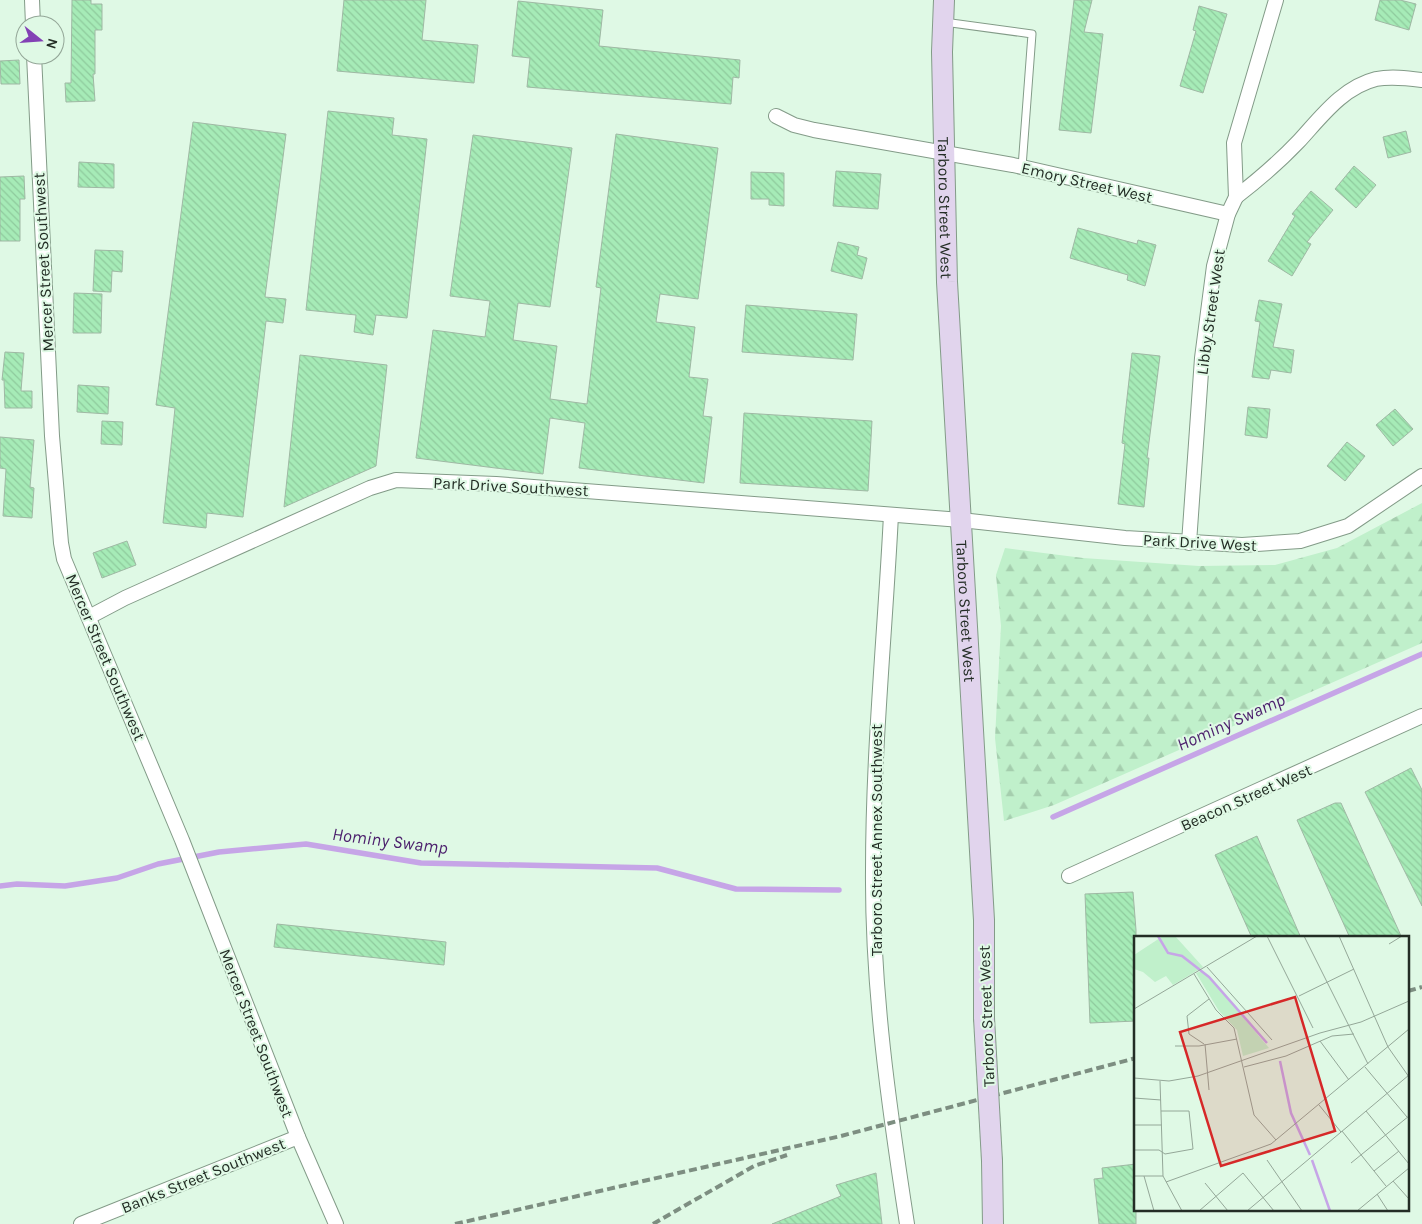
<svg xmlns="http://www.w3.org/2000/svg" width="1422" height="1224" font-family="Karla,sans-serif">
  <style>
    .forest { fill: url(#forest-firs) }
    .lines { fill: none; stroke-linecap: round; stroke-linejoin: round }
    .stream { stroke: #c6a5e7; stroke-width: 5.5 }
    .building { fill: url(#building-back-hatch); stroke: #9fb8a4 }
    .lane-casing { stroke: #839b88; stroke-width: 9 }
    .street-casing { stroke: #839b88; stroke-width: 16 }
    .secondary-casing { stroke: #839b88; stroke-width: 22 }
    .lane { stroke: #fff; stroke-width: 7 }
    .street { stroke: #fff; stroke-width: 14 }
    .secondary { stroke: #e1d4ed; stroke-width: 20 }
    .rail { stroke: #7d8e81; stroke-width: 4; stroke-dasharray: 8 4; stroke-linecap: butt }
    .secondary-bridge-casing { stroke: #839b88; stroke-width: 22; stroke-linecap: butt }
    .secondary-bridge { stroke: #e1d4ed; stroke-width: 20 }
    .labels { text-anchor: middle; stroke-width: 4; stroke-linejoin: round; paint-order: stroke }
    .street-label { font-size: 16px; fill: #232d25; stroke: #dff9e5 }
    .water-label { font-size: 18px; font-style: italic; fill: #4b1f6c; stroke: #dff9e5 }
    .inset-river { fill: none; stroke: #c6a5e7; stroke-width: 2.5 }
    .inset-road { fill: none; stroke: #94a798; stroke-width: 1 }
    .view { fill: #d62828; fill-opacity: 0.15; stroke: #d62828; stroke-width: 2.5 }
    .inset-edge { fill: none; stroke: #232d25; stroke-width: 2.5 }
  </style>
  <defs>
    <pattern id="forest-firs" width="22" height="20" patternUnits="userSpaceOnUse" patternTransform="scale(1.25)"><rect width="22" height="20" fill="#c0f0cb"/><path d="M5 1l3.5 6h-7zM16 11l3.5 6h-7z" fill="#a5ceae"/></pattern>
    <pattern id="building-back-hatch" width="6" height="6" patternUnits="userSpaceOnUse" patternTransform="scale(1.25)"><rect width="6" height="6" fill="#a6ebb7"/><path d="M-1 5l2 2M0 0l6 6M5-1l2 2" fill="none" stroke="#8fca9d"/></pattern>
  </defs>
  <rect width="100%" height="100%" fill="#dff9e5"/>
  <path class="forest" d="M 1422,503 L 1422,643 L 1054,805 L 1004,821 L 995,738 L 1001,626 L 996,575 L 1005,548 L 1083,558 L 1199,566 L 1275,565 L 1337,548 Z"/>
  <g class="lines">
    <g class="stream">
      <path d="M 1053,817 L 1422,654"/>
      <path d="M 0,886 L 17,884 L 65,886 L 117,878 L 158,864 L 219,852 L 306,844 L 421,863 L 657,868 L 736,889 L 839,890"/>
    </g>
  </g>
  <g class="building">
    <path d="M 72,0 L 91,0 L 91,4 L 102,4 L 102,30 L 95,30 L 95,74 L 93,74 L 95,101 L 66,102 L 65,83 L 71,83 Z"/>
    <path d="M 344,0 L 426,0 L 422,40 L 478,45 L 474,83 L 337,71 Z"/>
    <path d="M 1074,0 L 1092,0 L 1084,32 L 1103,34 L 1091,133 L 1059,130 Z"/>
    <path d="M 1380,0 L 1400,0 L 1416,4 L 1409,30 L 1375,20 Z"/>
    <path d="M 518,1 L 603,10 L 599,46 L 740,60 L 739,78 L 733,77 L 731,104 L 527,87 L 530,58 L 512,56 Z"/>
    <path d="M 1199,6 L 1227,14 L 1203,93 L 1180,86 L 1196,31 L 1193,30 Z"/>
    <path d="M 19,60 L 20,84 L 1,84 L 0,61 Z"/>
    <path d="M 328,111 L 394,118 L 392,135 L 427,139 L 407,318 L 376,315 L 373,335 L 354,332 L 356,315 L 306,310 Z"/>
    <path d="M 193,122 L 286,134 L 265,297 L 286,299 L 283,323 L 266,321 L 243,517 L 207,513 L 206,528 L 163,523 L 175,408 L 156,405 Z"/>
    <path d="M 1406,131 L 1411,152 L 1388,158 L 1383,137 Z"/>
    <path d="M 616,134 L 718,148 L 698,299 L 660,294 L 656,322 L 695,327 L 689,377 L 708,379 L 703,416 L 712,417 L 704,483 L 579,468 L 585,423 L 550,418 L 543,474 L 416,458 L 433,330 L 485,337 L 490,301 L 450,296 L 473,135 L 572,148 L 550,307 L 518,303 L 513,340 L 557,346 L 550,399 L 587,404 L 601,288 L 596,287 Z"/>
    <path d="M 79,162 L 114,164 L 114,188 L 78,187 Z"/>
    <path d="M 1354,166 L 1376,185 L 1356,208 L 1335,189 Z"/>
    <path d="M 836,171 L 881,174 L 878,209 L 833,206 Z"/>
    <path d="M 751,172 L 784,173 L 784,206 L 769,205 L 769,199 L 751,199 Z"/>
    <path d="M 24,176 L 25,199 L 20,199 L 20,241 L 0,241 L 0,177 Z"/>
    <path d="M 1311,191 L 1333,210 L 1307,242 L 1311,244 L 1292,276 L 1268,261 L 1295,216 L 1292,214 Z"/>
    <path d="M 1078,228 L 1137,244 L 1138,240 L 1156,245 L 1145,286 L 1127,280 L 1128,275 L 1070,258 Z"/>
    <path d="M 838,242 L 859,247 L 857,255 L 867,258 L 862,279 L 831,271 Z"/>
    <path d="M 95,250 L 123,251 L 122,272 L 112,271 L 111,292 L 93,291 Z"/>
    <path d="M 74,293 L 102,294 L 101,333 L 73,333 Z"/>
    <path d="M 1259,300 L 1282,304 L 1273,347 L 1294,350 L 1291,373 L 1271,370 L 1269,379 L 1252,377 L 1260,322 L 1255,321 Z"/>
    <path d="M 746,305 L 857,314 L 853,360 L 742,352 Z"/>
    <path d="M 5,352 L 24,353 L 21,391 L 32,391 L 32,408 L 5,408 L 4,380 L 2,380 Z"/>
    <path d="M 1132,353 L 1160,356 L 1147,458 L 1149,458 L 1144,507 L 1118,504 L 1125,444 L 1122,443 Z"/>
    <path d="M 300,355 L 387,365 L 376,466 L 284,507 Z"/>
    <path d="M 78,385 L 109,387 L 108,414 L 77,412 Z"/>
    <path d="M 1248,407 L 1270,409 L 1267,438 L 1245,435 Z"/>
    <path d="M 1395,409 L 1413,429 L 1393,446 L 1376,425 Z"/>
    <path d="M 744,413 L 872,421 L 868,491 L 740,483 Z"/>
    <path d="M 102,421 L 123,422 L 122,445 L 101,444 Z"/>
    <path d="M 0,437 L 34,440 L 30,487 L 34,488 L 32,518 L 3,516 L 6,469 L 0,468 Z"/>
    <path d="M 1347,442 L 1365,456 L 1345,481 L 1327,466 Z"/>
    <path d="M 127,541 L 136,565 L 102,578 L 93,553 Z"/>
    <path d="M 1411,768 L 1422,790 L 1422,906 L 1365,792 Z"/>
    <path d="M 1335,803 L 1341,803 L 1402,938 L 1350,938 L 1297,820 Z"/>
    <path d="M 1257,836 L 1301,938 L 1252,938 L 1215,855 Z"/>
    <path d="M 1133,892 L 1136,930 L 1136,1021 L 1090,1023 L 1085,894 Z"/>
    <path d="M 277,924 L 446,942 L 444,965 L 274,947 Z"/>
    <path d="M 1136,1164 L 1136,1224 L 1099,1224 L 1094,1179 L 1103,1178 L 1102,1168 Z"/>
    <path d="M 876,1173 L 882,1224 L 772,1224 L 841,1196 L 836,1185 Z"/>
  </g>
  <g class="lines">
    <defs>
      <path id="lane" d="M 944,22 L 1032,34 L 1022,167"/>
      <g id="street">
        <path d="M 32,0 L 33,25"/>
        <path d="M 34,55 L 52,436 L 61,543 L 64,559 L 182,840 L 298,1137 L 336,1224"/>
        <path d="M 776,116 L 794,125 L 814,130 L 1013,165 L 1228,214"/>
        <path d="M 1236,197 C 1258,180 1280,161 1299,141 C 1321,117 1343,87 1376,79 C 1391,76 1407,78 1422,80"/>
        <path d="M 891,515 C 885,633 873,751 873,870 C 872,989 889,1107 907,1224"/>
        <path d="M 1189,543 L 1202,358 L 1214,266 L 1228,214 L 1236,197 L 1234,143 L 1276,0"/>
        <path d="M 89,617 L 125,598 L 370,488 L 396,480 L 496,484 L 961,520 L 1125,538 L 1242,545 L 1300,541 L 1348,526 L 1422,476"/>
        <path d="M 1069,876 L 1422,716"/>
        <path d="M 81,1224 L 298,1137"/>
      </g>
      <g id="secondary">
        <path id="s1" d="M 944,0 L 942,52 L 947,282 L 984,920 L 984,1018"/>
        <path d="M 992,1161 L 993,1224"/>
      </g>
    </defs>
    <use href="#lane" class="lane-casing"/>
    <use href="#street" class="street-casing"/>
    <use href="#secondary" class="secondary-casing"/>
    <use href="#lane" class="lane"/>
    <use href="#street" class="street"/>
    <use href="#secondary" class="secondary"/>
    <g class="rail">
      <path d="M 1408,991 L 1422,987"/>
      <path d="M 455,1224 L 841,1136 L 1136,1058"/>
      <path d="M 653,1224 L 754,1166 L 787,1155"/>
    </g>
    <defs>
      <path id="secondary-bridge" d="M 984,1018 L 992,1161"/>
    </defs>
    <use href="#secondary-bridge" class="secondary-bridge-casing"/>
    <use href="#secondary-bridge" class="secondary-bridge"/>
  </g>
  <g class="labels">
    <g class="street-label">
      <text transform="translate(1087 182) rotate(13)" y="6">Emory Street West</text>
      <text dy="6" stroke="none"><textPath href="#s1" startOffset="208">Tarboro Street West</textPath></text>
      <text transform="translate(43 262) rotate(-93)" y="6">Mercer Street Southwest</text>
      <text transform="translate(1210 312) rotate(-82)" y="6">Libby Street West</text>
      <text transform="translate(511 486) rotate(3)" y="6">Park Drive Southwest</text>
      <text transform="translate(1200 542) rotate(3)" y="6">Park Drive West</text>
      <text dy="6" stroke="none"><textPath href="#s1" startOffset="612">Tarboro Street West</textPath></text>
      <text transform="translate(106 657) rotate(67)" y="6">Mercer Street Southwest</text>
      <text transform="translate(1246 797) rotate(-24)" y="6">Beacon Street West</text>
      <text transform="translate(876 840) rotate(-90)" y="6">Tarboro Street Annex Southwest</text>
      <text transform="translate(986 1016) rotate(-92)" y="6">Tarboro Street West</text>
      <text transform="translate(257 1033) rotate(69)" y="6">Mercer Street Southwest</text>
      <text transform="translate(203 1175) rotate(-22)" y="6">Banks Street Southwest</text>
    </g>
    <g class="water-label">
      <text transform="translate(1231 722) rotate(-24)" y="6">Hominy Swamp</text>
      <text transform="translate(390 841) rotate(7)" y="6">Hominy Swamp</text>
    </g>
  </g>
  <g transform="translate(1134 936)">
    <rect width="275" height="275" fill="#dff9e5"/>
    <path d="M 29,0 L 41,0 L 69,31 L 39,49 L 32,40 L 21,46 L 9,36 L 0,33 L 0,19 ZM 68,35 L 74,40 L 135,112 L 109,120 L 103,94 L 85,75 L 62,37 Z" fill="#c0f0cb"/>
    <path class="inset-river" d="M 24,0 L 34,17 L 48,20 L 75,41 L 133,107M 146,125 L 157,177 L 176,219M 178,224 L 196,275"/>
    <path class="inset-road" d="M 133,0 L 179,92M 170,0 L 234,128M 205,0 L 254,111 L 275,141M 255,8 L 268,0M 73,31 L 138,104M 60,38 L 82,74 L 100,92 L 120,179 L 142,204M 165,60 L 220,33M 0,73 L 123,0M 186,105 L 215,144M 70,108 L 55,98 L 53,80 L 75,63M 71,108 L 75,154M 41,110 L 65,110 L 103,103M 110,131 L 152,120 L 198,100 L 220,98M 231,131 L 273,181M 0,142 L 35,145 L 64,140 L 186,97 L 227,86 L 275,65M 26,145 L 29,240 L 48,275M 0,162 L 27,164M 185,169 L 207,196M 232,175 L 275,228M 0,189 L 28,189M 208,195 L 252,250M 0,214 L 25,214 L 31,218 L 59,213 L 55,175 L 27,175M 133,224 L 168,275M 217,227 L 275,180M 240,235 L 265,215M 0,240 L 29,240M 10,240 L 20,275M 259,245 L 275,263M 32,246 L 137,208 L 275,93M 71,247 L 94,275M 243,258 L 254,275M 65,275 L 109,237 L 140,275M 113,275 L 275,139M 223,275 L 275,232"/>
    <path class="view" d="M 161,61 L 201,195 L 87,230 L 46,96 Z"/>
    <rect width="275" height="275" class="inset-edge"/>
  </g>
  <g transform="translate(40 40) rotate(107)"><circle r="24" fill="#dff9e5" stroke="#94a798"/>
  <path d="M0-4L9 19L0 12L-9 19Z" fill="#8341b5"/>
  <text y="-8" font-size="14" font-weight="bold" text-anchor="middle" fill="#232d25">N</text>
  </g>
</svg>
